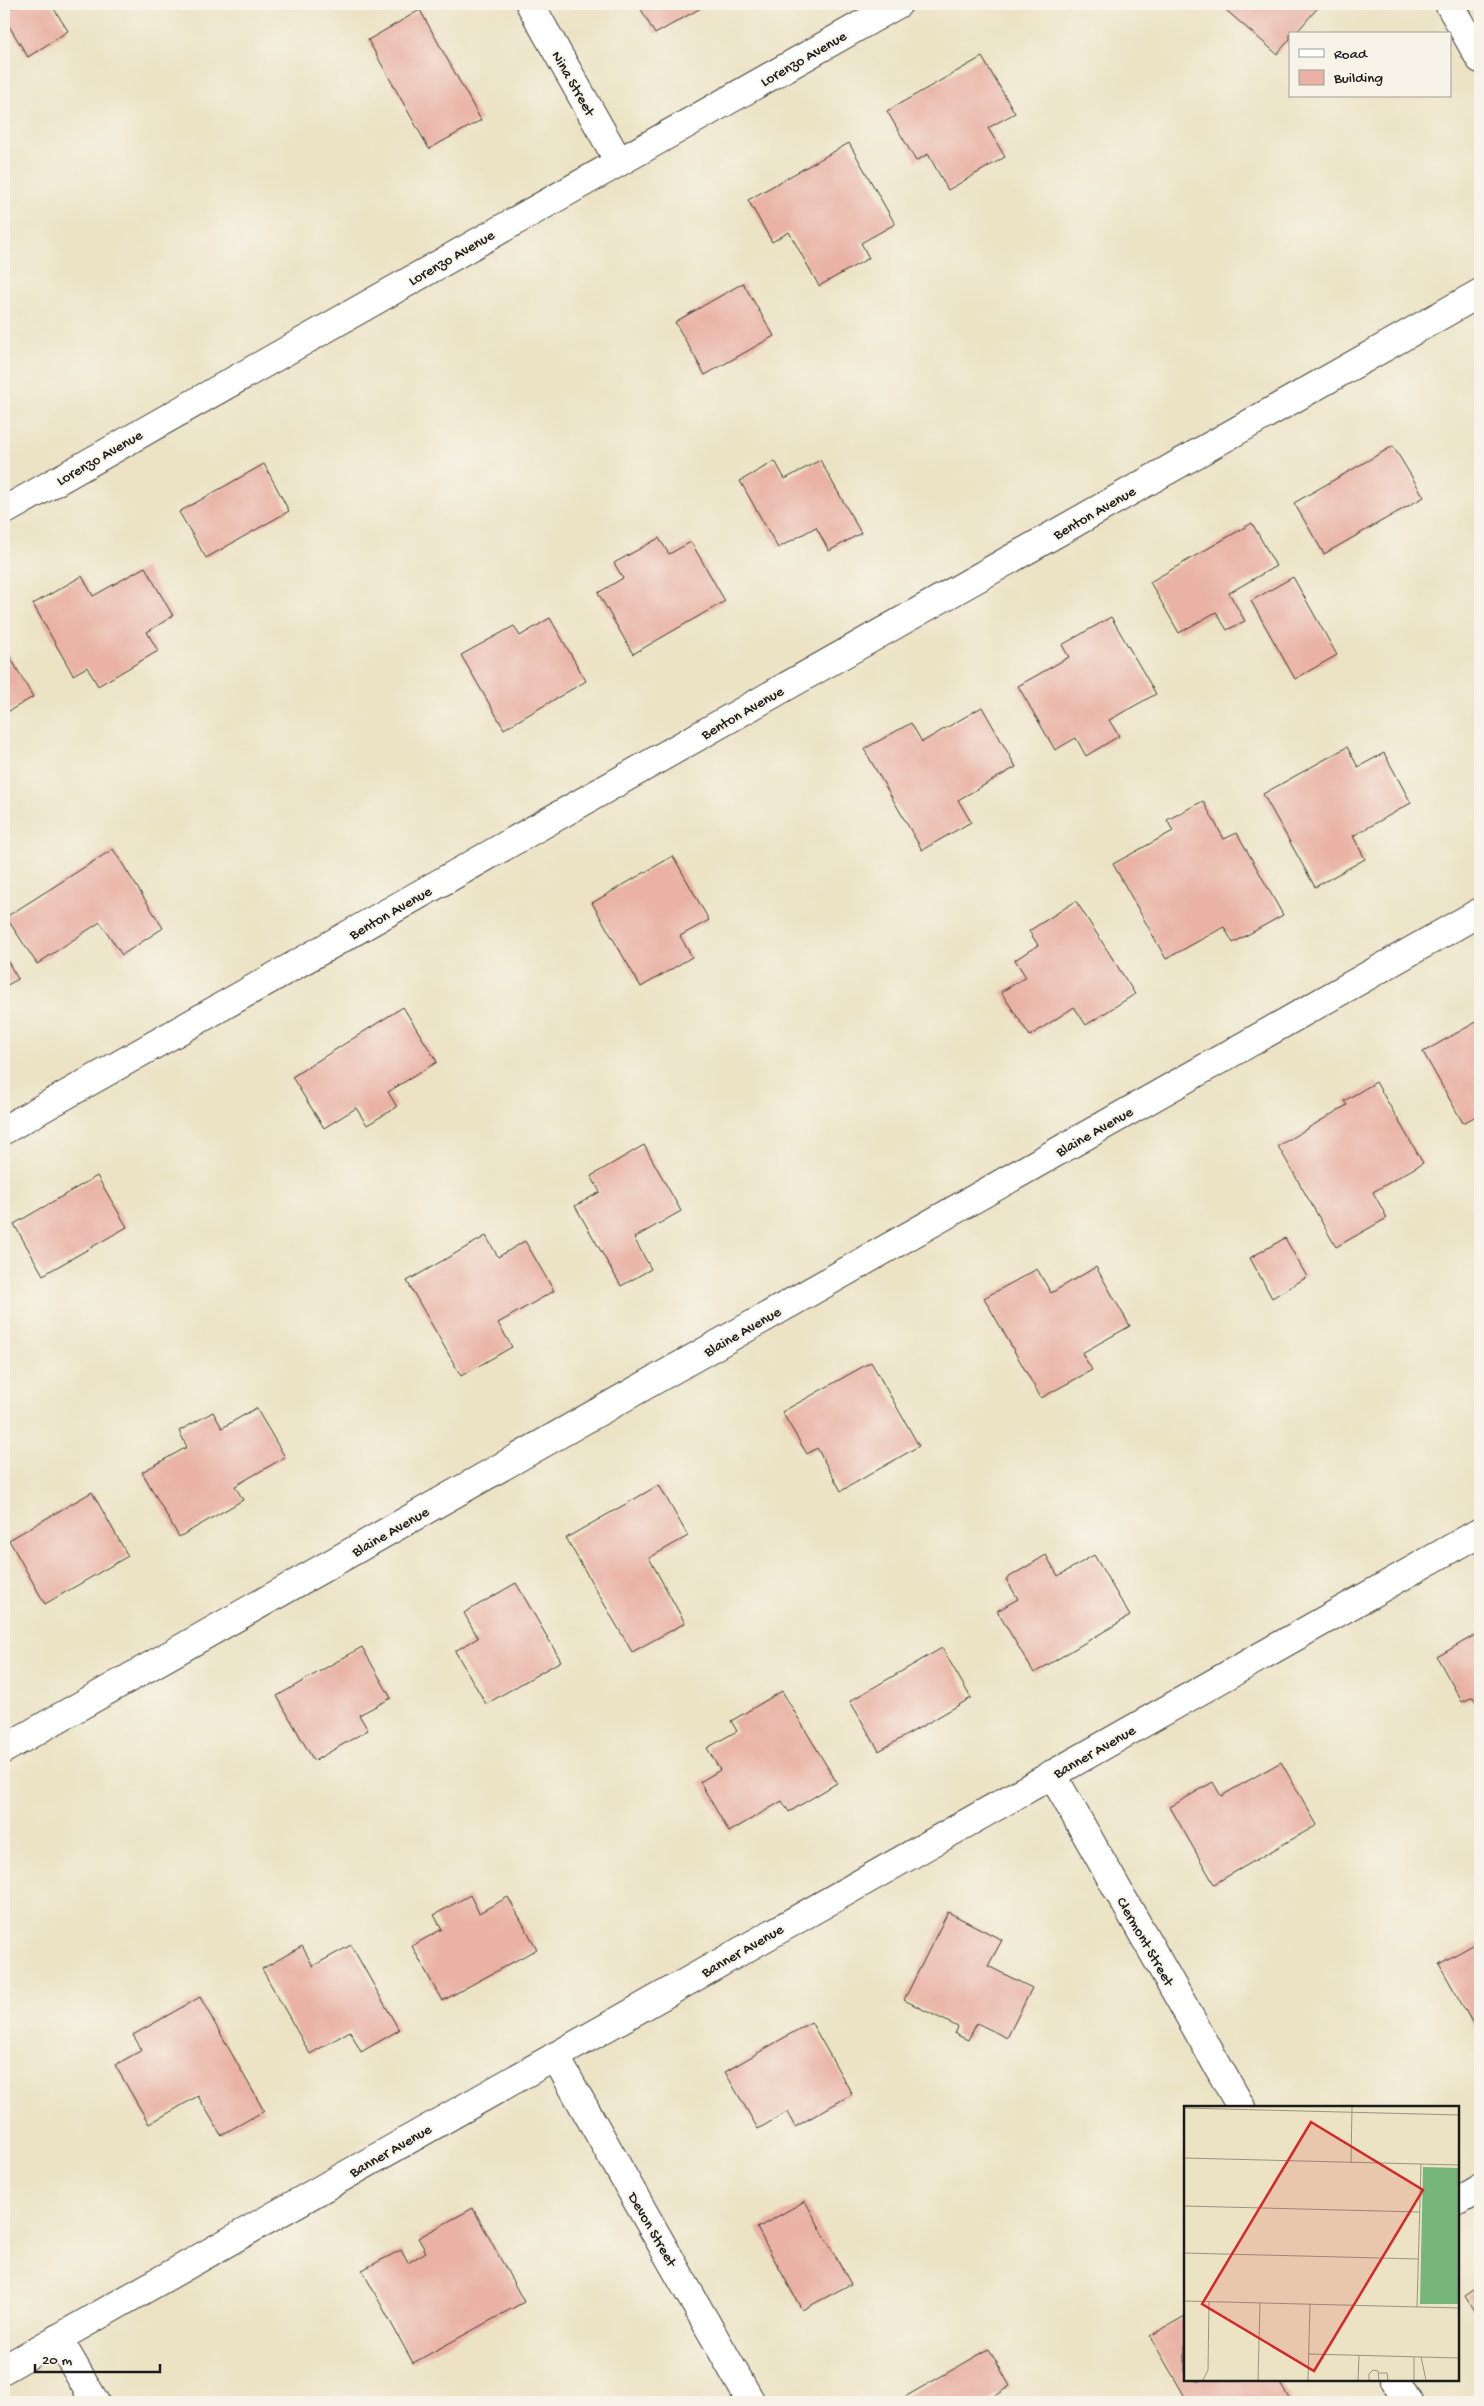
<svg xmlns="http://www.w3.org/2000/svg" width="1484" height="2406" font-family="'Gochi Hand',sans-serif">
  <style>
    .building { fill: #e9b2a5 }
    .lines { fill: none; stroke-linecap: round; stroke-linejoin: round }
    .street-casing { stroke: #3b3a35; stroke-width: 30 }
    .street { stroke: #fff; stroke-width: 28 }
    .labels { text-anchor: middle; stroke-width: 4; stroke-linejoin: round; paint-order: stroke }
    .street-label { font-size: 15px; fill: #1c1c1c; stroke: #f7f3e8 }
    .inset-road { fill: none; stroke: #999381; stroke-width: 1 }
    .view { fill: #d62828; fill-opacity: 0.15; stroke: #d62828; stroke-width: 2.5 }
    .inset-edge { fill: none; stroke: #1c1c1c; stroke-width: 2.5 }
  </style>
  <rect width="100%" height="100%" fill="#f7f3e8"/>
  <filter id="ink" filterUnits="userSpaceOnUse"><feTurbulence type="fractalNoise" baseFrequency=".02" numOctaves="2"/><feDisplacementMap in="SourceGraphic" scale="10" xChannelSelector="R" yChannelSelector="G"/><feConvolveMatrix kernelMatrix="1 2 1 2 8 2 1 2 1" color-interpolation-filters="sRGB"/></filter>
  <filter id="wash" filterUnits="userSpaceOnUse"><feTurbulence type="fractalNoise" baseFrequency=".0096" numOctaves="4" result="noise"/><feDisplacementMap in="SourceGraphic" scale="20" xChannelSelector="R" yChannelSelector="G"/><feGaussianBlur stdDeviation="1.12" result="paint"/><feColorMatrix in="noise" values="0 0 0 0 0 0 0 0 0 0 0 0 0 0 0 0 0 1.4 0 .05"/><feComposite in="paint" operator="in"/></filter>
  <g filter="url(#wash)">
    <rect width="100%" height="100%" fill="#ece3c5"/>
    <g id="blocks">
      <g class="building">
        <path d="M 17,4 L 51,4 L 68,31 L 28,57 L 4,18 L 4,12 Z"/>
        <path d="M 638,4 L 708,4 L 655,34 Z"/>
        <path d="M 1219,4 L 1321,4 L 1295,34 L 1290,34 L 1290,39 L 1277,54 Z"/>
        <path d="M 420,10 L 481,120 L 429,149 L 368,40 Z"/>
        <path d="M 982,57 L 1015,113 L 988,128 L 1005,157 L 948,190 L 928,154 L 916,161 L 887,111 Z"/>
        <path d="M 849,143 L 895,224 L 861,243 L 869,258 L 819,286 L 789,232 L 772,242 L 748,200 Z"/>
        <path d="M 743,283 L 774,336 L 705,375 L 675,322 Z"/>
        <path d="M 1393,446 L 1424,497 L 1324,554 L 1294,503 Z"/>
        <path d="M 820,460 L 861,533 L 829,551 L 816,527 L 778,548 L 740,481 L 775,461 L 785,479 Z"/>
        <path d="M 264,464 L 289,511 L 206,558 L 179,512 Z"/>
        <path d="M 1252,523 L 1276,566 L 1229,593 L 1245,621 L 1227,630 L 1216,612 L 1179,633 L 1150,582 Z"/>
        <path d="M 659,538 L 669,554 L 691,542 L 725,601 L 633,654 L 598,593 L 623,578 L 614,563 Z"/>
        <path d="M 145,567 L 173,616 L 147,632 L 158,651 L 98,686 L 87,667 L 73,675 L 33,604 L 82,576 L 93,596 Z"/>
        <path d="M 1293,577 L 1337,655 L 1295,679 L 1251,601 Z"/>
        <path d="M 1111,617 L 1156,694 L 1109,720 L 1119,736 L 1086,756 L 1076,738 L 1055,750 L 1018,686 L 1069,657 L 1062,645 Z"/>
        <path d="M 550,618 L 586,681 L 504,729 L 461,655 L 514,626 L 520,636 Z"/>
        <path d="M 4,646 L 33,697 L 4,714 Z"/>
        <path d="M 982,707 L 1016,767 L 958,800 L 971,822 L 922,850 L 864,749 L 911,723 L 922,742 Z"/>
        <path d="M 1347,747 L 1358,767 L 1384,753 L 1411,803 L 1353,836 L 1365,859 L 1315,887 L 1263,794 Z"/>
        <path d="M 1203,801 L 1224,839 L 1237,833 L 1283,915 L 1233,943 L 1224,927 L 1166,959 L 1113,864 L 1173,831 L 1167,820 Z"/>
        <path d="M 113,849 L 163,928 L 122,955 L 100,922 L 37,964 L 6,917 Z"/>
        <path d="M 673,856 L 709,920 L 680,936 L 692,957 L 641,987 L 592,903 Z"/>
        <path d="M 1076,901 L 1135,994 L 1086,1025 L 1074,1007 L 1030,1036 L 1001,992 L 1026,977 L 1015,960 L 1038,945 L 1029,931 Z"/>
        <path d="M 4,955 L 18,979 L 4,987 Z"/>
        <path d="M 403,1007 L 437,1062 L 388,1092 L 397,1107 L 367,1125 L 356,1108 L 324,1128 L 292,1077 Z"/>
        <path d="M 1480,1020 L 1480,1114 L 1463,1123 L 1423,1052 Z"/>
        <path d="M 1376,1082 L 1423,1163 L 1373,1192 L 1387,1218 L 1336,1247 L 1278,1146 L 1347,1105 L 1344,1101 Z"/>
        <path d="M 644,1145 L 681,1211 L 634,1238 L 651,1269 L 621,1286 L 575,1206 L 600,1192 L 591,1176 Z"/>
        <path d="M 97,1176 L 127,1227 L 43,1275 L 14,1224 Z"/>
        <path d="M 486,1236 L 498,1257 L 525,1241 L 554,1291 L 498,1323 L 512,1347 L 461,1376 L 407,1281 Z"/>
        <path d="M 1285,1238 L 1307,1277 L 1272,1298 L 1250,1258 Z"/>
        <path d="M 1096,1267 L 1130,1326 L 1082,1353 L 1092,1370 L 1041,1398 L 984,1298 L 1037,1269 L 1051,1293 Z"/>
        <path d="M 871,1362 L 919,1446 L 841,1491 L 817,1448 L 807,1454 L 782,1412 Z"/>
        <path d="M 256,1408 L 285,1457 L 235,1486 L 243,1500 L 179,1537 L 142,1472 L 187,1447 L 179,1431 L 213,1412 L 222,1428 Z"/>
        <path d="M 659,1485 L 688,1536 L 649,1558 L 685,1623 L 632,1652 L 566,1538 Z"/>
        <path d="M 92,1492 L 128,1556 L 45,1604 L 9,1540 Z"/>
        <path d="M 1046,1555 L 1058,1576 L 1094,1555 L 1130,1616 L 1034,1673 L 997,1611 L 1018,1599 L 1006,1579 Z"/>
        <path d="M 516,1583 L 561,1661 L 486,1704 L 455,1651 L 478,1638 L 464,1613 Z"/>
        <path d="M 1480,1632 L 1480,1710 L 1473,1697 L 1462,1702 L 1437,1657 Z"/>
        <path d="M 362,1647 L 391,1698 L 359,1715 L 368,1730 L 314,1761 L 277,1696 Z"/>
        <path d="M 942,1648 L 971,1698 L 879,1751 L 850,1701 Z"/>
        <path d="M 782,1691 L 837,1783 L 789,1812 L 782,1801 L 729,1832 L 700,1782 L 720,1770 L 707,1748 L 737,1731 L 731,1721 Z"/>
        <path d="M 1281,1762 L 1317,1825 L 1214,1884 L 1170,1807 L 1213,1782 L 1221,1796 Z"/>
        <path d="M 470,1895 L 479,1913 L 508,1897 L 537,1949 L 442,2001 L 412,1946 L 442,1929 L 434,1915 Z"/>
        <path d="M 948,1912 L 1002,1940 L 988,1966 L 1032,1988 L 1007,2038 L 977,2023 L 968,2040 L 955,2034 L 958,2027 L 904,2000 Z"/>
        <path d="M 1480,1941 L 1480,2036 L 1439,1964 Z"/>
        <path d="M 351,1945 L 399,2030 L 361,2052 L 350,2031 L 310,2054 L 262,1969 L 302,1946 L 313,1966 Z"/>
        <path d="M 200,1997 L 264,2111 L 221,2135 L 198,2096 L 149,2124 L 115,2065 L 142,2050 L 133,2035 Z"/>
        <path d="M 811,2022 L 852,2094 L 795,2127 L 787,2112 L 758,2129 L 725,2072 Z"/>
        <path d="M 805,2201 L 851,2284 L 802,2310 L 757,2228 Z"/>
        <path d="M 473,2208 L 524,2302 L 413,2363 L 362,2270 L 401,2250 L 408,2263 L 426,2252 L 418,2238 Z"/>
        <path d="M 1480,2286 L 1480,2321 L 1465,2296 Z"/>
        <path d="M 1185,2316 L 1185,2380 L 1278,2380 L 1291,2402 L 1188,2402 L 1150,2336 Z"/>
        <path d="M 989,2349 L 1010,2386 L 985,2402 L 896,2402 Z"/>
      </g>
    </g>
  </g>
  <g filter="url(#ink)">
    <use href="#blocks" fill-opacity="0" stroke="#3b3a35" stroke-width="1"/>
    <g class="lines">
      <defs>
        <g id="street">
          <path d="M 530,4 L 619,162"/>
          <path d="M 1449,4 L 1480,59"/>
          <path d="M 4,511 L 898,4"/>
          <path d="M 4,1130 L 1480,293"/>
          <path d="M 4,1749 L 1480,912"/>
          <path d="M 1052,1774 L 1241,2107"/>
          <path d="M 555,2056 L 751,2402"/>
          <path d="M 1458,2201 L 1480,2188"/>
          <path d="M 58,2338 L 95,2402"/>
          <path d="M 4,2369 L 1480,1532"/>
          <path d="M 1395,2380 L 1408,2402"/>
        </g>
      </defs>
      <use href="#street" class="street-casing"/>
      <use href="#street" class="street"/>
    </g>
  </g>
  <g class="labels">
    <g class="street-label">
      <text transform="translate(803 58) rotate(-30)" y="5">Lorenzo Avenue</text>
      <text transform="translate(574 83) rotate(60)" y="5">Nina Street</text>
      <text transform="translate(451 257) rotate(-30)" y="5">Lorenzo Avenue</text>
      <text transform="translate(99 457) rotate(-30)" y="5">Lorenzo Avenue</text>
      <text transform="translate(1094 512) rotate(-30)" y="5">Benton Avenue</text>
      <text transform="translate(742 712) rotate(-30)" y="5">Benton Avenue</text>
      <text transform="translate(390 912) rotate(-30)" y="5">Benton Avenue</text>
      <text transform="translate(1094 1131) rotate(-30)" y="5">Blaine Avenue</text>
      <text transform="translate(742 1331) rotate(-30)" y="5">Blaine Avenue</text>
      <text transform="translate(390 1531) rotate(-30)" y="5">Blaine Avenue</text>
      <text transform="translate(1094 1751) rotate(-30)" y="5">Banner Avenue</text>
      <text transform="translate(1146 1941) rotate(60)" y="5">Clermont Street</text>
      <text transform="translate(742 1950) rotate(-30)" y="5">Banner Avenue</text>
      <text transform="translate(390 2150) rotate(-30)" y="5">Banner Avenue</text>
      <text transform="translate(653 2229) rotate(60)" y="5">Devon Street</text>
    </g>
  </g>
  <g transform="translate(1184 2106)">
    <rect width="275" height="275" fill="#ece3c5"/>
    <path d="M 239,61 L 275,62 L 275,198 L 236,198 Z" fill="#76b678"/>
    <path class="inset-road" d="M 0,2 L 275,9M 0,52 L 275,59M 167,57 L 168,1M 0,100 L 236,106M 0,147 L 235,153M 0,195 L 275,202M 233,201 L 237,58M 125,248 L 275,252M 237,251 L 242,274M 195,267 L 203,267 L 204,274M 19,274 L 24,264 L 25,195M 74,274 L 76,197M 124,274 L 126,198M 174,274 L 175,250M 185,274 L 185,268 L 189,264 L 194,265 L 195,274M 230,274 L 230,251"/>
    <path class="view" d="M 127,16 L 239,84 L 130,265 L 18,198 Z"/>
    <rect width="275" height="275" class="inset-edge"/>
  </g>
  <rect width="1484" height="2406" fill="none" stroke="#f7f3e8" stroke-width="20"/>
  <rect x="1289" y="32" width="162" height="65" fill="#f7f3e8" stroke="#9f9d96"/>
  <rect x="1299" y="49" width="25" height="8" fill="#ffffff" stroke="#9f9d96"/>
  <text x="1334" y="58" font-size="15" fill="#1c1c1c">Road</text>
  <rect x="1299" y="70" width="25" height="15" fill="#e9b2a5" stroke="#9f9d96"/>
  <text x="1334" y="82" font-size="15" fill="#1c1c1c">Building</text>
  <path d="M35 2364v8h125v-8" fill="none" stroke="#1c1c1c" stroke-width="2.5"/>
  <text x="42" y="2364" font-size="15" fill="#1c1c1c" stroke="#f7f3e8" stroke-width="4" paint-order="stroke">20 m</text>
</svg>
